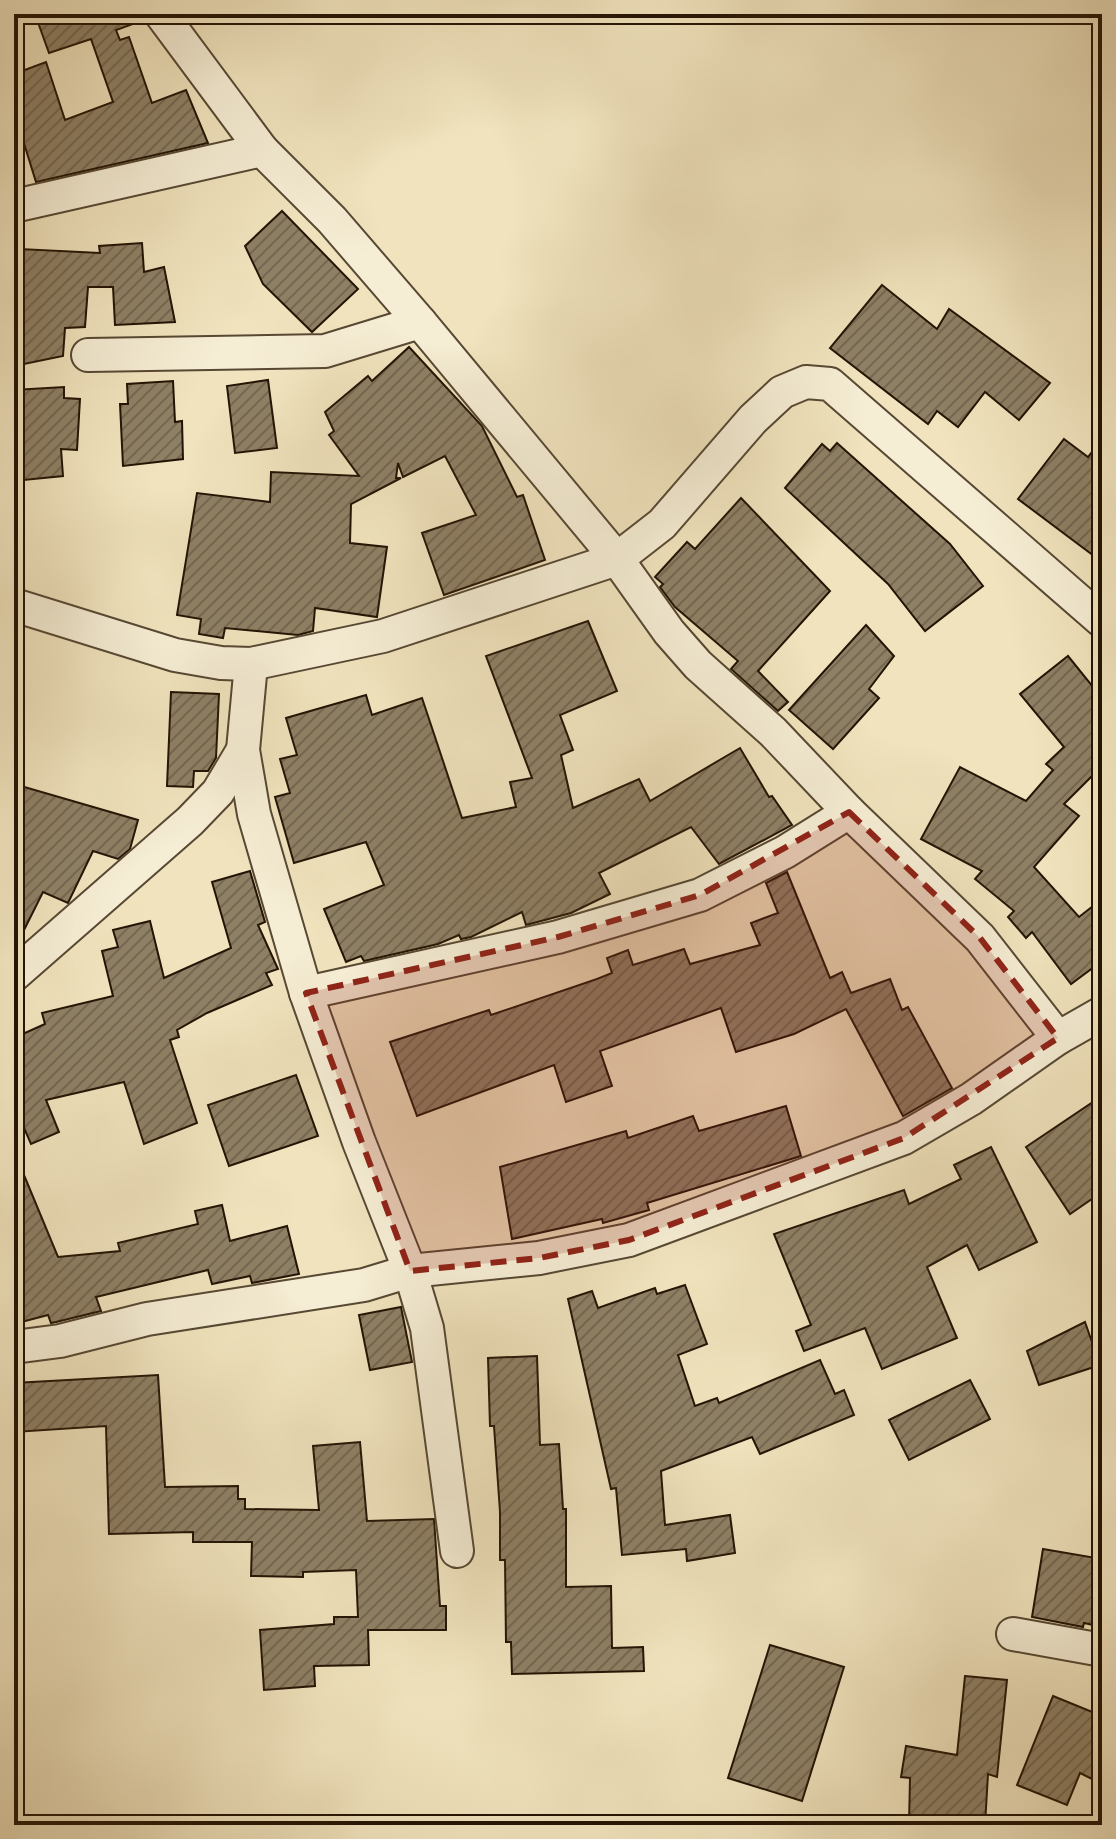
<svg xmlns="http://www.w3.org/2000/svg" width="1116" height="1839" font-family="'IM FELL French Canon',serif">
  <style>
    .building { fill: url(#building-hatch); stroke: #241405; stroke-width: 2 }
    .lines { fill: none; stroke-linecap: round; stroke-linejoin: round }
    .street-casing { stroke: #574833; stroke-width: 36 }
    .street { stroke: #f5edd4; stroke-width: 32 }
    .marked { fill: #8f2418; fill-opacity: 0.2; stroke: #8f2418; stroke-width: 6; stroke-dasharray: 16 10; stroke-linejoin: round }
  </style>
  <defs>
    <pattern id="building-hatch" width="6" height="6" patternUnits="userSpaceOnUse" patternTransform="scale(2)"><rect width="6" height="6" fill="#8e8065"/><path d="M-1 1l2-2M0 6l6-6M5 7l2-2" fill="none" stroke="#746851"/></pattern>
  </defs>
  <rect width="100%" height="100%" fill="#f0e3bd"/>
  <filter id="stains"><feTurbulence type="fractalNoise" baseFrequency=".0025" numOctaves="4"/><feColorMatrix values="0 0 0 0 .2 0 0 0 0 .09 0 0 0 0 .02 0 0 0 .5 -.17"/></filter>
  <radialGradient id="worn" r=".72"><stop offset=".6" stop-color="#630" stop-opacity="0"/><stop offset="1" stop-color="#630" stop-opacity=".3"/></radialGradient>
  <g class="building">
    <path d="M 35,14 L 142,14 L 144,20 L 116,30 L 120,40 L 129,37 L 152,103 L 186,90 L 208,143 L 36,182 L 14,111 L 14,74 L 46,62 L 65,120 L 113,102 L 91,39 L 49,53 Z"/>
    <path d="M 282,211 L 358,289 L 312,332 L 263,284 L 245,246 Z"/>
    <path d="M 142,243 L 144,272 L 164,267 L 175,322 L 115,325 L 113,287 L 88,287 L 85,327 L 65,328 L 63,356 L 14,366 L 20,249 L 100,253 L 99,246 Z"/>
    <path d="M 882,285 L 937,329 L 949,309 L 1050,383 L 1019,420 L 985,392 L 958,427 L 937,411 L 928,424 L 830,348 Z"/>
    <path d="M 409,347 L 482,426 L 517,497 L 523,495 L 545,560 L 444,595 L 422,533 L 476,515 L 445,456 L 403,477 L 398,463 L 396,478 L 401,478 L 351,504 L 350,543 L 387,547 L 377,617 L 315,608 L 313,631 L 298,635 L 225,628 L 223,638 L 199,634 L 201,619 L 177,615 L 197,493 L 270,502 L 271,472 L 359,476 L 329,435 L 334,431 L 325,412 L 368,376 L 372,381 Z"/>
    <path d="M 268,380 L 277,448 L 235,453 L 227,386 Z"/>
    <path d="M 173,381 L 175,422 L 182,421 L 183,459 L 123,466 L 120,404 L 128,404 L 127,384 Z"/>
    <path d="M 64,387 L 64,398 L 80,399 L 77,450 L 61,449 L 63,476 L 14,481 L 14,390 Z"/>
    <path d="M 1064,439 L 1088,457 L 1102,439 L 1102,562 L 1018,499 Z"/>
    <path d="M 837,443 L 950,544 L 983,586 L 925,631 L 888,584 L 785,488 L 822,444 L 830,451 Z"/>
    <path d="M 741,498 L 830,591 L 758,671 L 788,702 L 778,711 L 731,669 L 738,661 L 675,607 L 660,587 L 663,584 L 655,577 L 687,542 L 695,549 Z"/>
    <path d="M 588,621 L 617,691 L 560,715 L 573,750 L 561,755 L 573,808 L 639,779 L 650,801 L 740,748 L 769,797 L 772,796 L 792,825 L 719,864 L 691,827 L 599,873 L 610,894 L 571,913 L 526,925 L 522,912 L 471,937 L 461,939 L 459,935 L 438,944 L 364,961 L 361,956 L 346,962 L 324,909 L 384,885 L 366,842 L 294,863 L 275,797 L 290,793 L 280,759 L 297,755 L 286,718 L 366,695 L 372,715 L 422,698 L 462,818 L 516,807 L 510,782 L 532,778 L 486,656 Z"/>
    <path d="M 866,625 L 894,656 L 869,689 L 879,698 L 833,749 L 789,710 Z"/>
    <path d="M 1068,656 L 1102,698 L 1102,766 L 1064,804 L 1079,816 L 1034,867 L 1079,917 L 1102,899 L 1102,961 L 1071,984 L 1032,932 L 1026,938 L 1008,917 L 1014,911 L 975,879 L 982,871 L 921,839 L 960,767 L 1026,801 L 1053,770 L 1046,764 L 1064,747 L 1020,694 Z"/>
    <path d="M 171,692 L 219,694 L 216,758 L 208,771 L 194,771 L 193,787 L 167,786 Z"/>
    <path d="M 14,784 L 138,820 L 130,849 L 118,859 L 93,851 L 68,903 L 43,892 L 16,946 Z"/>
    <path d="M 250,871 L 265,922 L 258,925 L 278,969 L 266,973 L 272,985 L 207,1013 L 177,1030 L 179,1037 L 170,1040 L 197,1123 L 144,1144 L 124,1082 L 46,1100 L 59,1132 L 31,1144 L 14,1105 L 14,1038 L 45,1024 L 42,1013 L 113,996 L 102,951 L 118,947 L 113,930 L 150,921 L 164,978 L 231,948 L 212,882 Z"/>
    <path d="M 787,872 L 830,978 L 842,972 L 851,993 L 890,979 L 902,1010 L 908,1007 L 952,1088 L 903,1116 L 846,1009 L 794,1034 L 736,1052 L 721,1008 L 600,1051 L 612,1086 L 566,1102 L 554,1065 L 417,1116 L 390,1042 L 489,1010 L 491,1015 L 597,979 L 612,973 L 607,958 L 628,950 L 633,965 L 684,949 L 690,964 L 760,945 L 751,923 L 778,913 L 766,883 Z"/>
    <path d="M 296,1075 L 318,1136 L 229,1166 L 208,1105 Z"/>
    <path d="M 1102,1096 L 1102,1192 L 1070,1214 L 1026,1147 Z"/>
    <path d="M 786,1106 L 801,1156 L 647,1203 L 649,1210 L 603,1223 L 602,1219 L 512,1239 L 500,1167 L 626,1131 L 628,1138 L 693,1116 L 699,1131 Z"/>
    <path d="M 991,1147 L 1037,1242 L 979,1270 L 967,1245 L 927,1267 L 957,1338 L 882,1369 L 865,1328 L 804,1351 L 796,1331 L 811,1325 L 774,1234 L 904,1190 L 909,1204 L 961,1179 L 954,1165 Z"/>
    <path d="M 14,1151 L 58,1257 L 120,1251 L 118,1243 L 198,1224 L 195,1211 L 222,1205 L 230,1241 L 287,1226 L 299,1274 L 252,1283 L 250,1276 L 212,1284 L 208,1270 L 96,1297 L 101,1311 L 56,1322 L 51,1323 L 48,1315 L 14,1324 Z"/>
    <path d="M 685,1285 L 707,1344 L 678,1355 L 695,1406 L 717,1398 L 719,1403 L 820,1360 L 835,1394 L 844,1390 L 854,1415 L 760,1454 L 752,1437 L 661,1471 L 665,1525 L 730,1515 L 735,1553 L 687,1561 L 686,1549 L 622,1555 L 616,1488 L 611,1489 L 568,1299 L 592,1291 L 598,1308 L 655,1288 L 657,1294 Z"/>
    <path d="M 401,1307 L 412,1362 L 370,1370 L 359,1315 Z"/>
    <path d="M 1085,1322 L 1100,1365 L 1039,1385 L 1027,1351 Z"/>
    <path d="M 537,1356 L 540,1445 L 559,1444 L 563,1509 L 566,1509 L 566,1587 L 611,1586 L 612,1648 L 643,1647 L 644,1671 L 512,1674 L 511,1642 L 506,1642 L 505,1560 L 500,1560 L 500,1512 L 494,1426 L 490,1426 L 488,1358 Z"/>
    <path d="M 158,1375 L 165,1487 L 238,1486 L 238,1499 L 245,1499 L 245,1509 L 319,1510 L 313,1446 L 360,1442 L 367,1521 L 434,1519 L 440,1606 L 446,1606 L 446,1630 L 368,1630 L 369,1665 L 314,1666 L 315,1686 L 264,1690 L 260,1630 L 334,1624 L 334,1617 L 358,1617 L 356,1570 L 303,1572 L 303,1577 L 251,1576 L 252,1542 L 193,1542 L 193,1532 L 109,1534 L 106,1426 L 14,1432 L 14,1383 Z"/>
    <path d="M 970,1380 L 990,1419 L 909,1460 L 889,1420 Z"/>
    <path d="M 1043,1549 L 1102,1559 L 1102,1627 L 1084,1623 L 1083,1627 L 1032,1617 Z"/>
    <path d="M 770,1645 L 844,1667 L 802,1801 L 728,1778 Z"/>
    <path d="M 965,1676 L 1007,1680 L 997,1777 L 988,1774 L 985,1825 L 909,1825 L 910,1778 L 901,1777 L 906,1746 L 957,1755 Z"/>
    <path d="M 1053,1696 L 1102,1716 L 1102,1784 L 1080,1773 L 1067,1805 L 1017,1785 Z"/>
  </g>
  <g class="lines">
    <defs>
      <g id="street">
        <path d="M 161,14 L 262,150 L 332,220 L 420,322 L 617,559 L 669,632 L 698,665 L 773,732 L 849,812 L 980,938 L 1058,1038 L 1102,1013"/>
        <path d="M 14,206 L 262,150"/>
        <path d="M 88,355 L 325,351 L 420,322"/>
        <path d="M 14,605 L 175,655 L 221,663 L 251,664 L 383,636 L 617,559 L 662,524 L 753,419 L 782,392 L 806,382 L 830,384 L 1102,621"/>
        <path d="M 251,664 L 243,750 L 254,814 L 306,993 L 359,1142 L 410,1271 L 427,1328 L 457,1551"/>
        <path d="M 14,975 L 190,821 L 218,792 L 243,750"/>
        <path d="M 306,993 L 558,937 L 700,895 L 785,852 L 849,812"/>
        <path d="M 14,1347 L 60,1341 L 147,1319 L 364,1285 L 410,1271 L 539,1258 L 629,1240 L 904,1138 L 971,1099 L 1058,1038"/>
        <path d="M 1013,1634 L 1102,1650"/>
      </g>
    </defs>
    <use href="#street" class="street-casing"/>
    <use href="#street" class="street"/>
  </g>
  <path class="marked" d="M 849,812 L 980,938 L 1058,1038 L 904,1138 L 629,1240 L 539,1258 L 410,1271 L 306,993 L 558,937 L 700,895 Z"/>
  <rect width="1116" height="1839" fill="none" stroke="#f0e3bd" stroke-width="48"/>
  <rect x="16" y="16" width="1084" height="1807" fill="none" stroke="#241405" stroke-width="4"/>
  <rect x="24" y="24" width="1068" height="1791" fill="none" stroke="#241405" stroke-width="2"/>
  <rect width="100%" height="100%" filter="url(#stains)"/>
  <rect width="100%" height="100%" fill="url(#worn)"/>
</svg>
